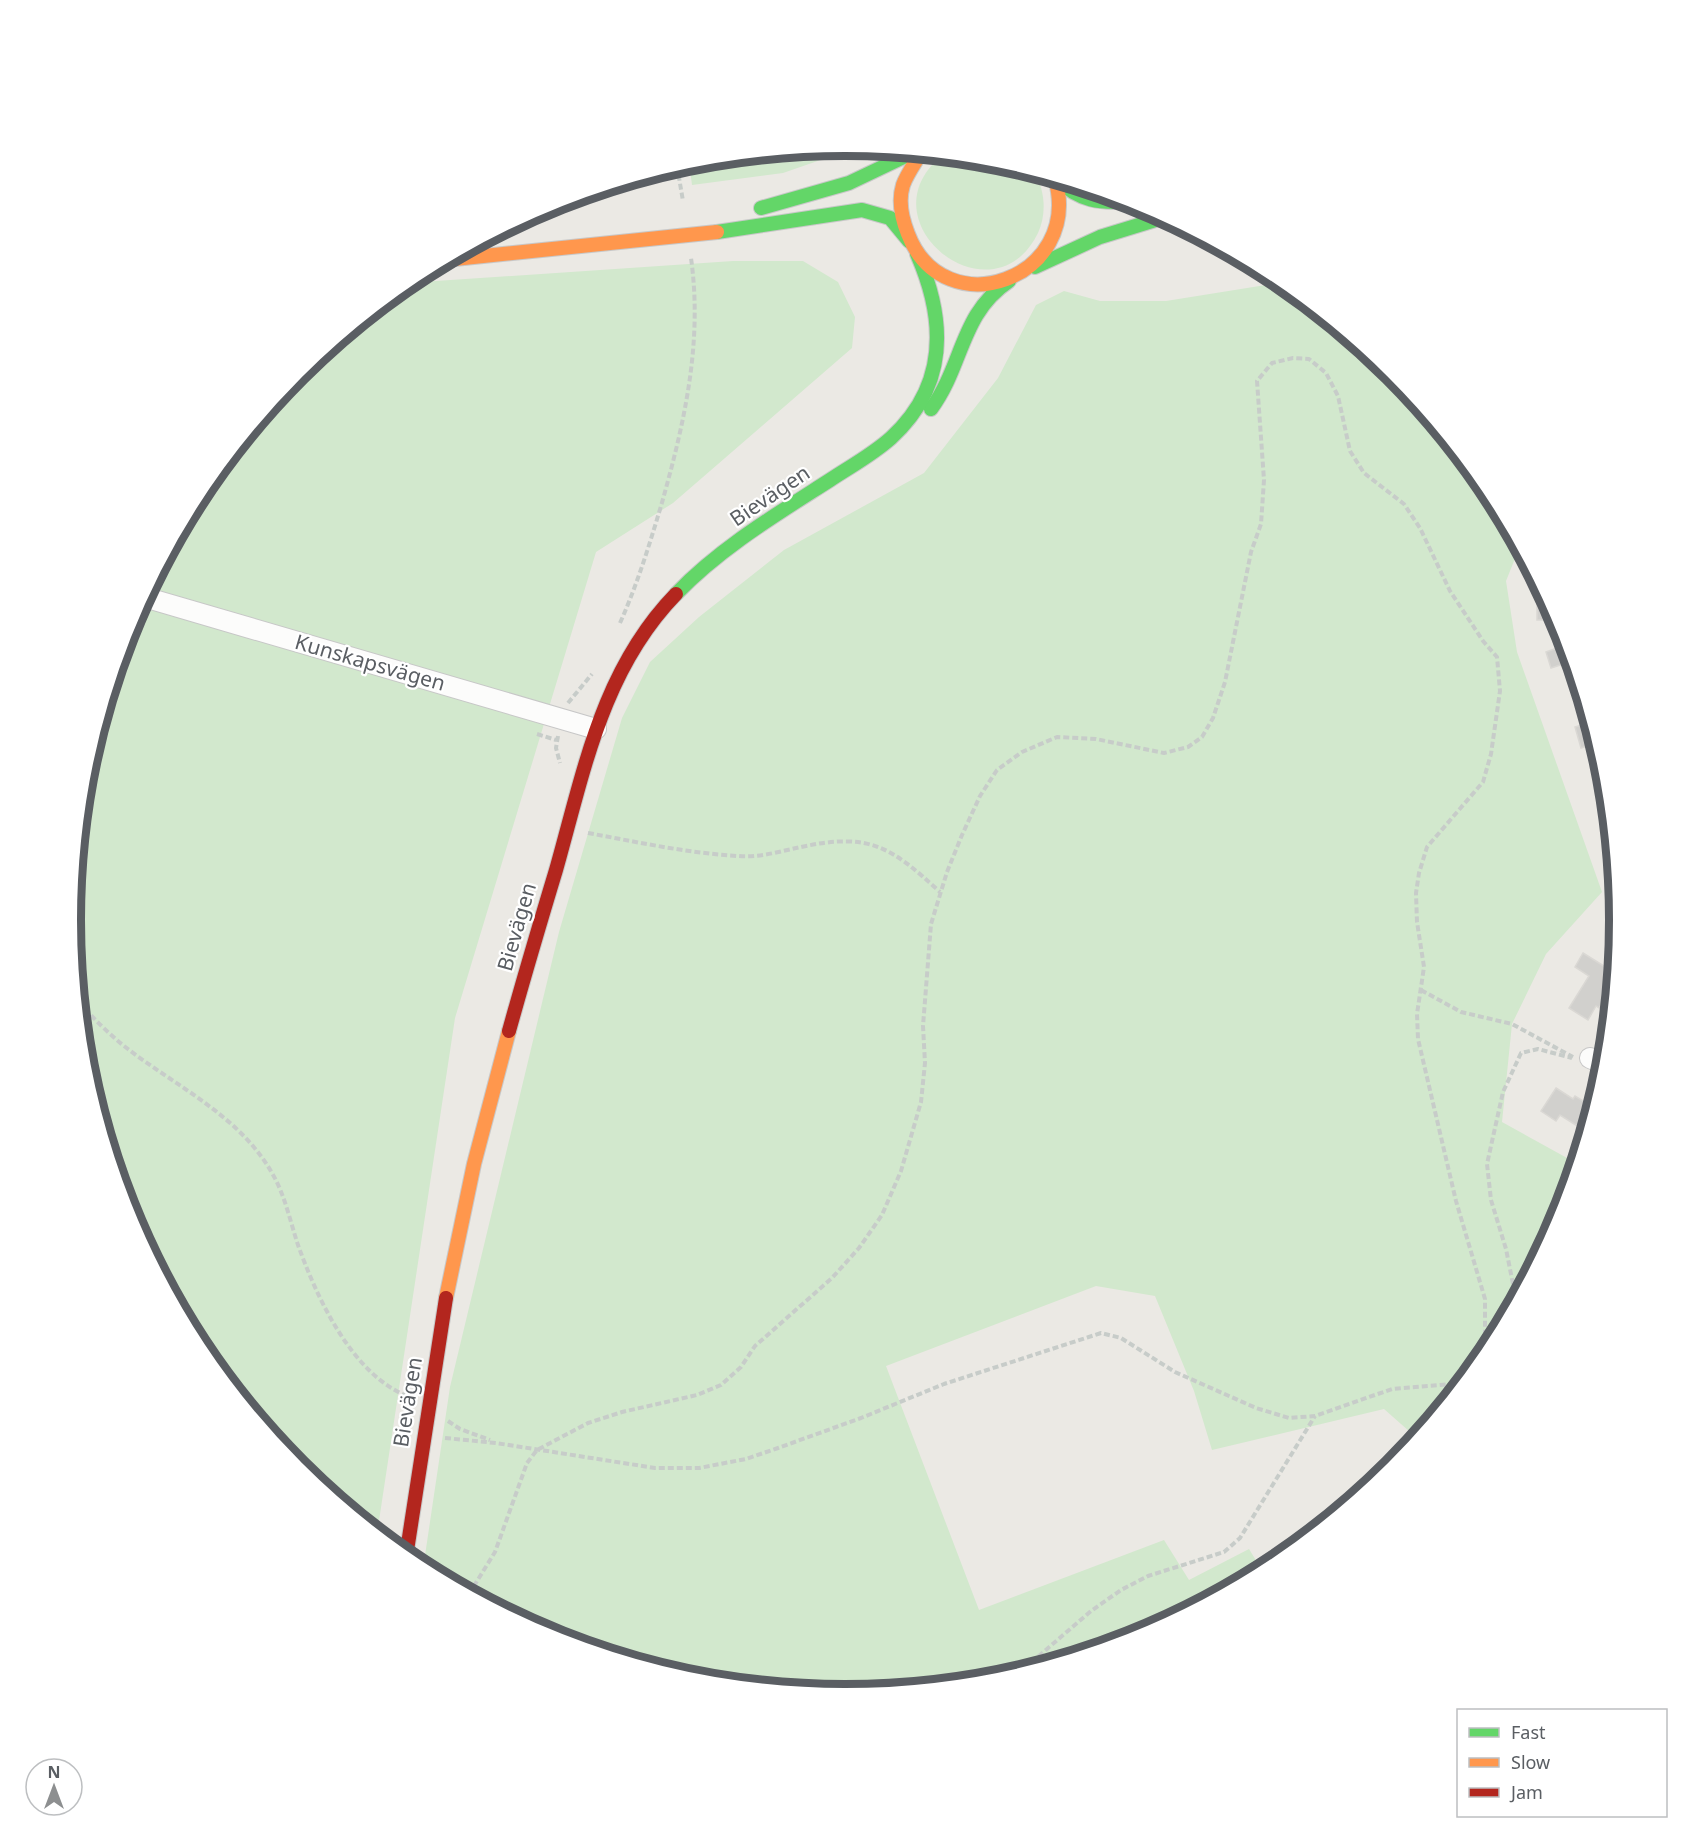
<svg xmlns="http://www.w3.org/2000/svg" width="1691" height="1841" font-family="'Noto Sans',sans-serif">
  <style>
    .green { fill: #d2e8cd }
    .building { fill: #d1d0cd; stroke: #dad8d4; stroke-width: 1.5 }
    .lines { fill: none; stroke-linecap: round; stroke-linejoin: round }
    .street-casing { stroke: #c7c7c7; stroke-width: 22 }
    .fast-casing { stroke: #c8c8c8; stroke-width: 16 }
    .slow-casing { stroke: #c8c8c8; stroke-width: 16 }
    .jam-casing { stroke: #c8c8c8; stroke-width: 16 }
    .path { stroke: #c7ccc9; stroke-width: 4; stroke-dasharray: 6 3; stroke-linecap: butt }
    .street { stroke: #fcfcfb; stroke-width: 20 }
    .fast { stroke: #63d668; stroke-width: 14 }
    .slow { stroke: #ff974d; stroke-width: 14 }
    .jam { stroke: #b3261e; stroke-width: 14 }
    .labels { text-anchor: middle; stroke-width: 4.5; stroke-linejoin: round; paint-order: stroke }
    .street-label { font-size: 21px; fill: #5a5e63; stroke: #fff }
    .rim { fill: none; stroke: #5a5e63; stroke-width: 8 }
  </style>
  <rect width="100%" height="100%" fill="#ebe9e4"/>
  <g class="green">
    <path d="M 846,146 L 858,147 L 783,173 L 692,185 L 689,162 L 695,160 Z"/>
    <path d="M 943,155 L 997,160 L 1034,172 C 1045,190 1047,213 1038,233 C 992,326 860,220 943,155 Z"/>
    <path d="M 733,261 L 803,261 L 838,282 L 855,317 L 852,348 L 673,503 L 596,552 L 455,1018 L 377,1534 L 297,1468 L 201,1351 L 129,1217 L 85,1071 L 71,920 L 85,769 L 130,624 L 201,490 L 298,372 L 406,283 Z"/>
    <path d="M 1284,282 L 1394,373 L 1490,490 L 1520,546 L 1506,581 L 1517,652 L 1602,892 L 1546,954 L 1512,1024 L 1502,1122 L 1578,1164 L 1561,1217 L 1490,1351 L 1418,1439 L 1384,1409 L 1212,1450 L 1194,1391 L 1155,1296 L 1096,1286 L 886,1366 L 979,1610 L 1164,1540 L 1189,1580 L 1249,1549 L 1263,1572 L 1142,1637 L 996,1681 L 845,1695 L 694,1681 L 549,1636 L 423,1569 L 450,1387 L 559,932 L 622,718 L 650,662 L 699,617 L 784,550 L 924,473 L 998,378 L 1036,305 L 1064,291 L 1100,301 L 1166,301 Z"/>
  </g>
  <g class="building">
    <path d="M 1537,578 L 1559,620 L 1537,620 Z"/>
    <path d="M 1568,644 L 1573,661 L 1551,668 L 1546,652 Z"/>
    <path d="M 1591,722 L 1598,743 L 1581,748 L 1575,727 Z"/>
    <path d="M 1583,953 L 1615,973 L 1614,982 L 1599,1008 L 1596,1006 L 1588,1020 L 1569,1008 L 1589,976 L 1575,967 Z"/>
    <path d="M 1556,1088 L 1573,1099 L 1575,1096 L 1595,1108 L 1587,1132 L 1560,1115 L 1556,1121 L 1541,1111 Z"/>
  </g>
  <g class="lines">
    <defs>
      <g id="street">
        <path d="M 144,597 L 596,729"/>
        <path d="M 1590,1058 L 1606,1065"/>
      </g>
      <g id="fast">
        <path d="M 1057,179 C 1078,201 1101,204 1130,201"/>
        <path d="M 761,208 L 849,183 L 914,152"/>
        <path d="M 717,232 L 862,210 L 890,218 L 909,241"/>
        <path d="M 1035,267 L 1100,237 L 1165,217"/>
        <path d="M 931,409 C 964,364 960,314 1009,281"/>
        <path d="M 676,594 C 720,548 777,514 830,480 C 851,466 872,455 891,438 C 948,386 946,320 917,254"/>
      </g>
      <g id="slow">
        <path d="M 921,153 C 915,163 907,174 903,185 C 898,201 902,219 908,234 C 944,328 1084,279 1055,178"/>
        <path d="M 445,260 L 717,232"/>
        <path d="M 446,1298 L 474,1164 L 509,1031"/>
      </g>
      <g id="jam">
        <path d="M 509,1031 C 524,977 540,923 556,870 C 584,771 602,670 676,594"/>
        <path d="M 406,1557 L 446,1298"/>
      </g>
    </defs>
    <use href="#street" class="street-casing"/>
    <use href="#fast" class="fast-casing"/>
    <use href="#slow" class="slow-casing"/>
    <use href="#jam" class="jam-casing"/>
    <g class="path">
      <path d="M 677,166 L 683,201"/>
      <path d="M 620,623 C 637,585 649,546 661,506 C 684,425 703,343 691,258"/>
      <path d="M 568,703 L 592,674"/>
      <path d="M 537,734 L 556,740"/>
      <path d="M 558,736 L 556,748 L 560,763"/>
      <path d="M 588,833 C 637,842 687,853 738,856 C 759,858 781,851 801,847 C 870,832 891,847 940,892"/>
      <path d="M 1421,990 L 1461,1012 L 1512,1024 L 1573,1057"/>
      <path d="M 79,1002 C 93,1018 108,1033 124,1046 C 175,1086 239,1115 272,1173 C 285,1195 290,1221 298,1245 C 317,1298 352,1374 407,1396"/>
      <path d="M 1513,1284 L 1506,1249 L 1491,1200 L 1487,1164 L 1503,1092 L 1521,1053 L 1538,1049 L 1572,1058"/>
      <path d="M 1503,1327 C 1510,1297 1511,1276 1540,1258"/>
      <path d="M 448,1421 L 460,1429 L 490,1440"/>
      <path d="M 445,1438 L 496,1443 L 655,1468 L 699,1468 L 746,1459 L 778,1448 L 861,1418 L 944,1384 L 1101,1333 L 1121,1338 L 1175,1372 L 1256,1408 L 1289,1418 L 1315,1416 L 1392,1389 L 1464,1383"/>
      <path d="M 469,1594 L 495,1552 L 527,1463 L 537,1450 L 588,1423 L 622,1412 L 697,1395 L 721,1385 L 741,1367 L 755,1346 L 832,1278 L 859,1248 L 882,1215 L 901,1171 L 921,1102 L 925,1063 L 923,1026 L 931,924 L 947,872 L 962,835 L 980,796 L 997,770 L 1022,752 L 1057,737 L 1096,739 L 1164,753 L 1188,747 L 1202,737 L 1213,718 L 1225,682 L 1251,552 L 1261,524 L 1264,480 L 1257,381 L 1272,363 L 1293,358 L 1309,359 L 1326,373 L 1338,396 L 1350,451 L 1364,473 L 1404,504 L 1420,528 L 1450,591 L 1483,641 L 1497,657 L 1500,691 L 1491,754 L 1483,782 L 1427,847 L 1419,873 L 1416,893 L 1417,922 L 1424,967 L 1417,1014 L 1418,1039 L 1456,1201 L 1485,1299 L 1485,1350 L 1478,1366"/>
      <path d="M 1018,1674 L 1091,1611 L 1121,1590 L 1148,1576 L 1224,1552 L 1240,1538 L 1315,1416"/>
    </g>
    <use href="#street" class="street"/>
    <use href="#fast" class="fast"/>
    <use href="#slow" class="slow"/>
    <use href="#jam" class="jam"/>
  </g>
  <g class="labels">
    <g class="street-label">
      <text transform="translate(770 496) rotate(-34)" y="7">Bievägen</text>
      <text transform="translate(370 663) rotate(16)" y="7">Kunskapsvägen</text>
      <text transform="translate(517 927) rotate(-74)" y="7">Bievägen</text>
      <text transform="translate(408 1402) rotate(-81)" y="7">Bievägen</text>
    </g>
  </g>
  <path d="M0 0H1691V1841H0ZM81 920a764 764 0 1 1 1528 0a764 764 0 1 1-1528 0Z" fill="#fff" fill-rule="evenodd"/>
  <path class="rim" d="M81 920a764 764 0 1 1 1528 0a764 764 0 1 1-1528 0Z"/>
  <rect x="1457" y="1709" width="210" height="108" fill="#ffffff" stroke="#bdbfc1" stroke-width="1.5"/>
  <rect x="1469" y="1728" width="30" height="9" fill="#63d668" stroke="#bdbfc1" stroke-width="1.5"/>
  <text x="1511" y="1739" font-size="18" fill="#5a5e63">Fast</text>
  <rect x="1469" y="1758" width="30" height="9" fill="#ff974d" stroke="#bdbfc1" stroke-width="1.5"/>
  <text x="1511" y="1769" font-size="18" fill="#5a5e63">Slow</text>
  <rect x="1469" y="1788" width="30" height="9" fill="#b3261e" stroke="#bdbfc1" stroke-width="1.5"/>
  <text x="1511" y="1799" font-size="18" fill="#5a5e63">Jam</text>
  <g transform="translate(54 1787)"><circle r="28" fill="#ffffff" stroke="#bdbfc1" stroke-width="1.5"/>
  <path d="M0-4.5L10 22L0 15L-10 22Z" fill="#8d8f90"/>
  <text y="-9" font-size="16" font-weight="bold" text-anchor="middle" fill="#5a5e63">N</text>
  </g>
</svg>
